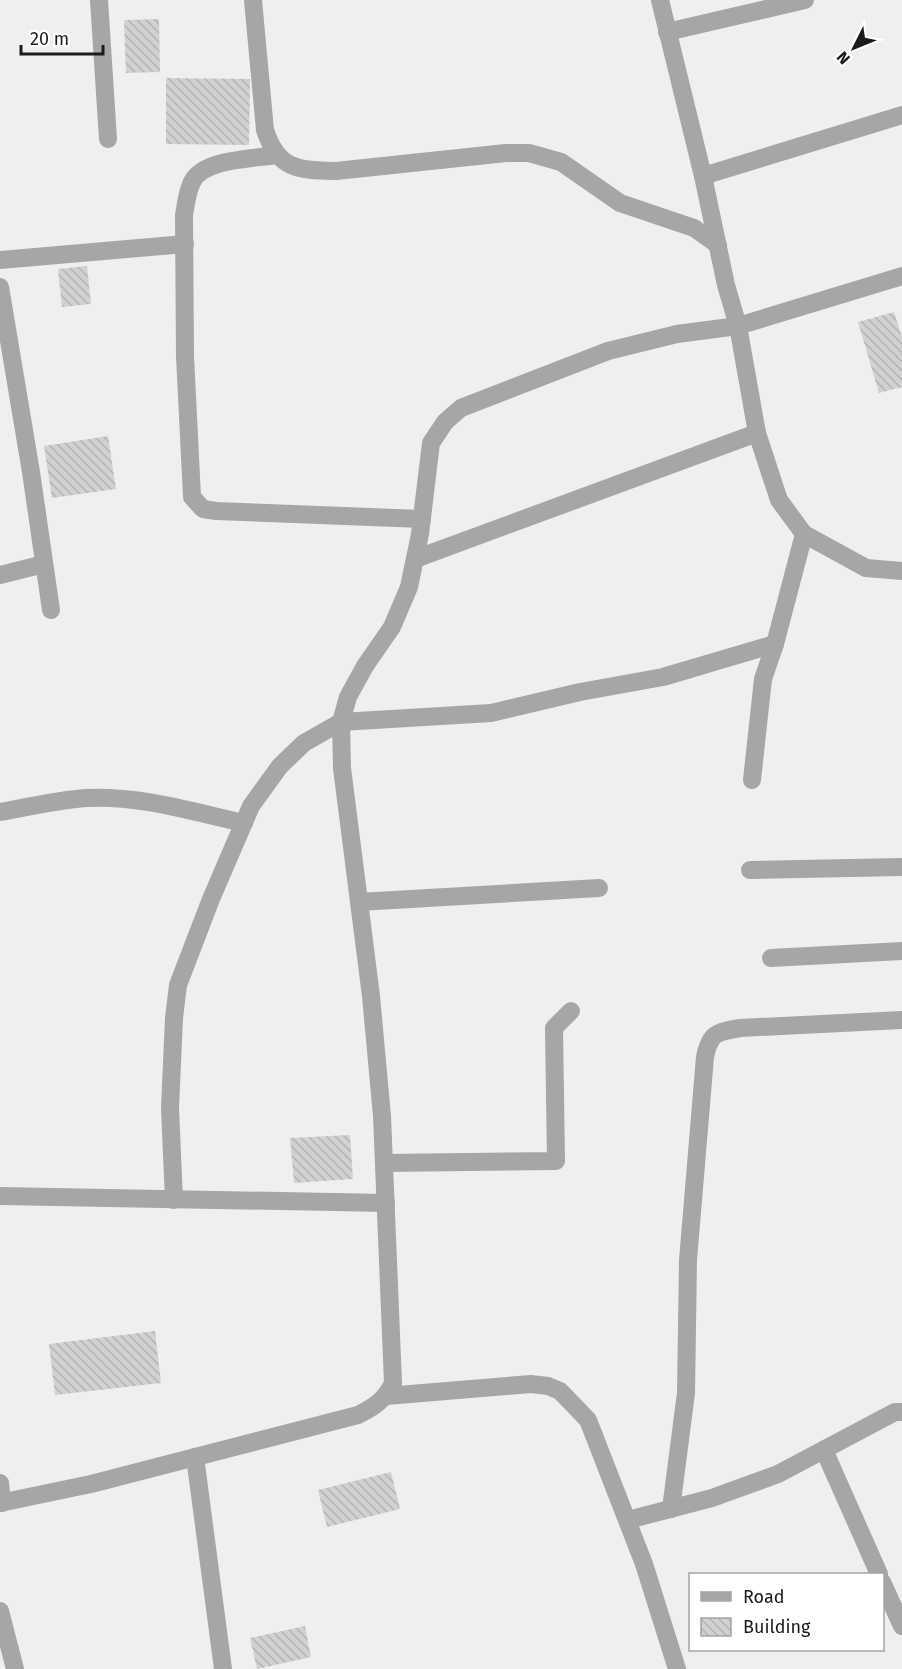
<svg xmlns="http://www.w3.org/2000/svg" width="902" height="1669" font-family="'Fira Sans',sans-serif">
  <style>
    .building { fill: url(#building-back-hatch) }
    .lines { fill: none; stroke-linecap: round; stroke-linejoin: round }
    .minor { stroke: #a6a6a4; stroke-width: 18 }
  </style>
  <defs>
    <pattern id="building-back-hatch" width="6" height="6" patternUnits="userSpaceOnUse" patternTransform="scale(1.5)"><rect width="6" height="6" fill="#cfd2cf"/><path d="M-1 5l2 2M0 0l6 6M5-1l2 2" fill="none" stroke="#b1b4b1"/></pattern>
  </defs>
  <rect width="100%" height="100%" fill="#eff0ed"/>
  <g class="building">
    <path d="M 159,19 L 160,72 L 126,73 L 124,20 Z"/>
    <path d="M 166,78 L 250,79 L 249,145 L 166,144 Z"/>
    <path d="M 87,266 L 91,304 L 62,307 L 58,269 Z"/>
    <path d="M 894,312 L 902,337 L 902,387 L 879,393 L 858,322 Z"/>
    <path d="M 108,436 L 116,489 L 52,498 L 44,446 Z"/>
    <path d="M 350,1135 L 353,1179 L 294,1183 L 290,1138 Z"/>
    <path d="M 155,1331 L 161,1383 L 55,1395 L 49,1344 Z"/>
    <path d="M 391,1472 L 400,1509 L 327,1527 L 318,1490 Z"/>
    <path d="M 305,1626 L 311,1657 L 257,1669 L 250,1638 Z"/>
  </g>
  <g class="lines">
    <g class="minor">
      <path d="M 99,0 L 108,139"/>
      <path d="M 253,0 L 265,130 C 278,170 298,170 336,171 L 506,153 L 529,153 L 561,162 L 620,203 L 694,228 L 718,245"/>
      <path d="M 660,0 L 703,176 L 726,285 L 738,326 L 757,433 L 779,500 L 804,534 L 866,568 L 902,571"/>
      <path d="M 667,32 L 805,0"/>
      <path d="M 276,155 C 252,159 203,159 192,182 C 187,192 186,204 184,215 L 185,356 L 192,497 L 203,509 L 216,511 L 422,519"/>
      <path d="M 703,176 L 902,115"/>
      <path d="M 0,260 L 185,244"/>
      <path d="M 0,287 L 31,472 L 51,610"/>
      <path d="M 415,559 L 757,433"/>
      <path d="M 0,575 L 44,564"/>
      <path d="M 752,780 L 763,679 L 775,644 L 804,534"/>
      <path d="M 0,812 C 28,807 58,800 86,798 C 139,795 193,812 244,823"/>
      <path d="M 750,870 L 902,867"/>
      <path d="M 359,902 L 599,888"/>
      <path d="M 771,958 L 902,951"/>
      <path d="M 384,1163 L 556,1161 L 554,1028 L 571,1011"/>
      <path d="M 0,1196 L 386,1203"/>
      <path d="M 174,1200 L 170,1108 L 174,1018 L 178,985 L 211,899 L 251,806 L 280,766 L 304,743 L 341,722 L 491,713 L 580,692 L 663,677 L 775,644"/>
      <path d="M 386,1396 L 531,1384 L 548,1386 L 560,1391 L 588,1420 L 644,1564 L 677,1669"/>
      <path d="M 824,1450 L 879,1574"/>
      <path d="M 195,1457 L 223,1669"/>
      <path d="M 0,1483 L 2,1503"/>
      <path d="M 0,1503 L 91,1484 L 358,1415 C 374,1407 385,1400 393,1383 L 382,1116 L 371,996 L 342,768 L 341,722 L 348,697 L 365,666 L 392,627 L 409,587 L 420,534 L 431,443 L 445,422 L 461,408 L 608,351 L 677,334 L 738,326 L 902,276"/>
      <path d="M 671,1509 L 686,1393 L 688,1260 L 705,1057 C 710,1033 716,1032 740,1028 L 902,1020"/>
      <path d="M 628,1520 L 712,1498 L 778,1474 L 895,1412 L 902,1412"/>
      <path d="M 882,1582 L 902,1626"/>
      <path d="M 0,1611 L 15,1669"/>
    </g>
  </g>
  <rect x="689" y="1573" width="195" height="78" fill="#ffffff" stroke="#a4a4a3" stroke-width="1.5"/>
  <rect x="701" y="1592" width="30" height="9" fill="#a6a6a4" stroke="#a4a4a3" stroke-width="1.5"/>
  <text x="743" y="1603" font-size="18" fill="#1b1b1a">Road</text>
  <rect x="701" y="1618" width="30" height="18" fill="url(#building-back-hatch)" stroke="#a4a4a3" stroke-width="1.5"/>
  <text x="743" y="1633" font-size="18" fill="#1b1b1a">Building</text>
  <g transform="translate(854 48) rotate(227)" stroke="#ffffff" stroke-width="4.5" paint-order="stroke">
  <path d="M0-4.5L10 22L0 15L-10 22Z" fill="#1b1b1a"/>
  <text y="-9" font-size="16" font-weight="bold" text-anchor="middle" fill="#1b1b1a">N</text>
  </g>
  <path d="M21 45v9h82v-9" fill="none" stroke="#1b1b1a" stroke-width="3"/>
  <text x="30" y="45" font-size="18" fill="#1b1b1a" stroke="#ffffff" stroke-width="4.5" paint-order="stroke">20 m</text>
</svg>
